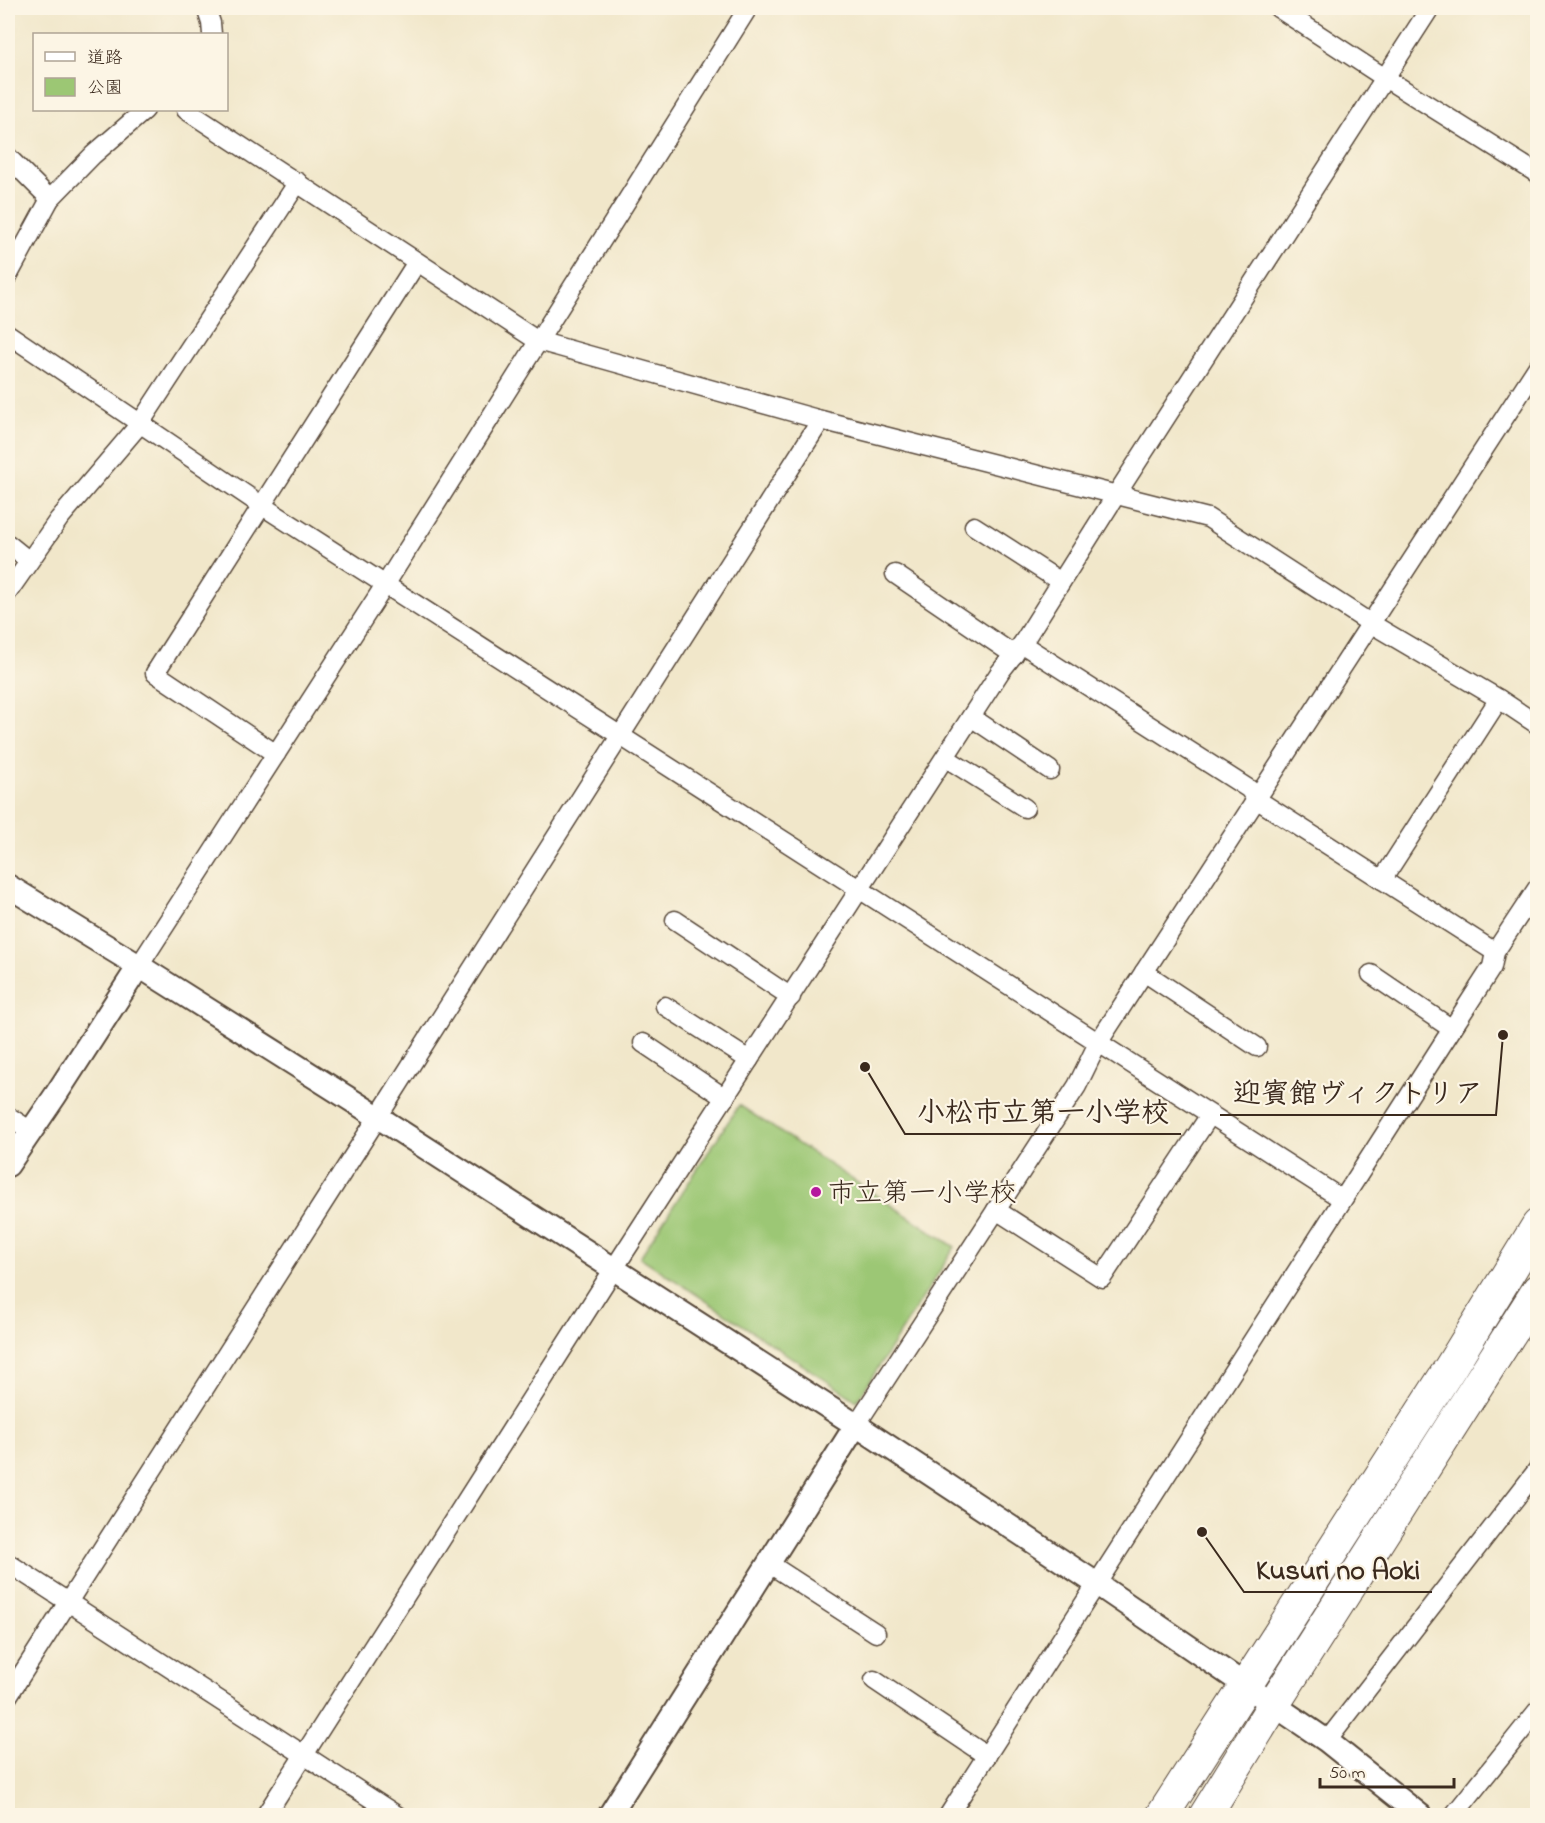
<svg xmlns="http://www.w3.org/2000/svg" width="1545" height="1823" font-family="'Indie Flower','Klee One',sans-serif">
  <style>
    .green { fill: #9cc774; stroke: #6c7849; stroke-width: 1.5 }
    .lines { fill: none; stroke-linecap: round; stroke-linejoin: round }
    .minor-casing { stroke: #564638; stroke-width: 21 }
    .tertiary-casing { stroke: #564638; stroke-width: 26 }
    .trunk-casing { stroke: #564638; stroke-width: 34 }
    .minor { stroke: #fff; stroke-width: 18 }
    .tertiary { stroke: #fff; stroke-width: 22 }
    .trunk { stroke: #fff; stroke-width: 32 }
    .poi-dot { fill: #b5179e; stroke: #fcf5e5; stroke-width: 2 }
    .labels { text-anchor: middle; stroke-width: 4.5; stroke-linejoin: round; paint-order: stroke }
    .poi-label { font-size: 27px; fill: #3b2a1e; stroke: #fcf5e5; text-anchor: start }
    .leader { fill: none; stroke: #3b2a1e; stroke-width: 2 }
    .callout-dot { fill: #3b2a1e; stroke: #fcf5e5; stroke-width: 2 }
    .callout-label { font-size: 28px; text-anchor: middle; font-weight: bold; fill: #3b2a1e; stroke: #fcf5e5; stroke-width: 4.5; stroke-linejoin: round; paint-order: stroke }
  </style>
  <rect width="100%" height="100%" fill="#fcf5e5"/>
  <filter id="ink" filterUnits="userSpaceOnUse"><feTurbulence type="fractalNoise" baseFrequency=".0167" numOctaves="2"/><feDisplacementMap in="SourceGraphic" scale="12" xChannelSelector="R" yChannelSelector="G"/><feConvolveMatrix kernelMatrix="1 2 1 2 8 2 1 2 1" color-interpolation-filters="sRGB"/></filter>
  <filter id="wash" filterUnits="userSpaceOnUse"><feTurbulence type="fractalNoise" baseFrequency=".008" numOctaves="4" result="noise"/><feDisplacementMap in="SourceGraphic" scale="24" xChannelSelector="R" yChannelSelector="G"/><feGaussianBlur stdDeviation="1.35" result="paint"/><feColorMatrix in="noise" values="0 0 0 0 0 0 0 0 0 0 0 0 0 0 0 0 0 1.4 0 .05"/><feComposite in="paint" operator="in"/></filter>
  <g filter="url(#wash)">
    <rect width="100%" height="100%" fill="#f1e7ca"/>
    <path class="green" d="M 739,1105 L 955,1247 L 857,1401 L 640,1257 Z"/>
  </g>
  <g filter="url(#ink)">
    <g class="lines">
      <defs>
        <g id="minor">
          <path d="M 206,8 L 211,23 L 212,34"/>
          <path d="M 1278,8 L 1385,78 L 1538,174"/>
          <path d="M 186,110 L 538,341 L 821,420 L 1208,518 L 1370,623 L 1499,699 L 1538,725"/>
          <path d="M 8,157 L 50,199"/>
          <path d="M 8,276 L 50,199 L 93,155 L 145,110"/>
          <path d="M 8,334 L 261,505 L 1342,1199"/>
          <path d="M 974,526 L 1061,582"/>
          <path d="M 8,544 L 29,561"/>
          <path d="M 895,574 L 1014,655"/>
          <path d="M 8,592 L 59,519 L 139,425 L 298,182"/>
          <path d="M 1022,644 L 1249,789 L 1256,799 L 1495,952"/>
          <path d="M 971,717 L 1050,770"/>
          <path d="M 276,754 L 155,673 L 417,262"/>
          <path d="M 946,758 L 1025,808"/>
          <path d="M 1382,880 L 1499,699"/>
          <path d="M 675,920 L 791,997"/>
          <path d="M 139,966 L 385,585 L 748,8"/>
          <path d="M 1144,972 L 1257,1047"/>
          <path d="M 1371,974 L 1452,1029"/>
          <path d="M 665,1006 L 749,1060"/>
          <path d="M 643,1043 L 725,1098"/>
          <path d="M 8,1116 L 31,1131"/>
          <path d="M 996,1210 L 1102,1278 L 1210,1115"/>
          <path d="M 856,1425 L 1077,1086 L 1098,1043 L 1538,366"/>
          <path d="M 8,1563 L 398,1816"/>
          <path d="M 768,1563 L 876,1633"/>
          <path d="M 874,1680 L 987,1756"/>
          <path d="M 8,1696 L 378,1117 L 821,420"/>
          <path d="M 1327,1741 L 1538,1469"/>
          <path d="M 265,1816 L 613,1270 L 1000,672 L 1022,644 L 1116,495 L 1430,8"/>
          <path d="M 948,1816 L 1452,1029 L 1492,967 L 1495,952 L 1538,887"/>
          <path d="M 1453,1816 L 1538,1710"/>
        </g>
        <g id="tertiary">
          <path d="M 8,886 L 139,966 L 378,1117 L 856,1425 L 1097,1584 L 1327,1741 L 1421,1816"/>
          <path d="M 8,1165 L 55,1096 L 139,966"/>
          <path d="M 609,1816 L 856,1425"/>
        </g>
        <g id="trunk">
          <path d="M 1162,1816 L 1450,1368 L 1538,1225"/>
          <path d="M 1205,1816 L 1274,1704 L 1538,1290"/>
        </g>
      </defs>
      <use href="#minor" class="minor-casing"/>
      <use href="#tertiary" class="tertiary-casing"/>
      <use href="#trunk" class="trunk-casing"/>
      <use href="#minor" class="minor"/>
      <use href="#tertiary" class="tertiary"/>
      <use href="#trunk" class="trunk"/>
    </g>
  </g>
  <circle class="poi-dot" cx="816" cy="1192" r="6"/>
  <g class="labels">
    <g class="poi-label">
      <text x="828" y="1201">市立第一小学校</text>
    </g>
  </g>
  <path class="leader" d="M1503 1035L1496 1115H1220M865 1067L905 1134H1181M1202 1532L1244 1592H1432"/>
  <g class="callout-dot">
    <circle cx="1503" cy="1035" r="6"/>
    <circle cx="865" cy="1067" r="6"/>
    <circle cx="1202" cy="1532" r="6"/>
  </g>
  <g class="callout-label">
    <text x="1358" y="1102">迎賓館ヴィクトリア</text>
    <text x="1043" y="1121">小松市立第一小学校</text>
    <text x="1338" y="1579">Kusuri no Aoki</text>
  </g>
  <rect width="1545" height="1823" fill="none" stroke="#fcf5e5" stroke-width="30"/>
  <rect x="33" y="33" width="195" height="78" fill="#fcf5e5" stroke="#afa495" stroke-width="1.5"/>
  <rect x="45" y="52" width="30" height="9" fill="#ffffff" stroke="#afa495" stroke-width="1.5"/>
  <text x="87" y="63" font-size="18" fill="#3b2a1e">道路</text>
  <rect x="45" y="78" width="30" height="18" fill="#9cc774" stroke="#afa495" stroke-width="1.5"/>
  <text x="87" y="93" font-size="18" fill="#3b2a1e">公園</text>
  <path d="M1320 1778v9h134v-9" fill="none" stroke="#3b2a1e" stroke-width="3"/>
  <text x="1329" y="1778" font-size="18" fill="#3b2a1e" stroke="#fcf5e5" stroke-width="4.5" paint-order="stroke">50 m</text>
</svg>
